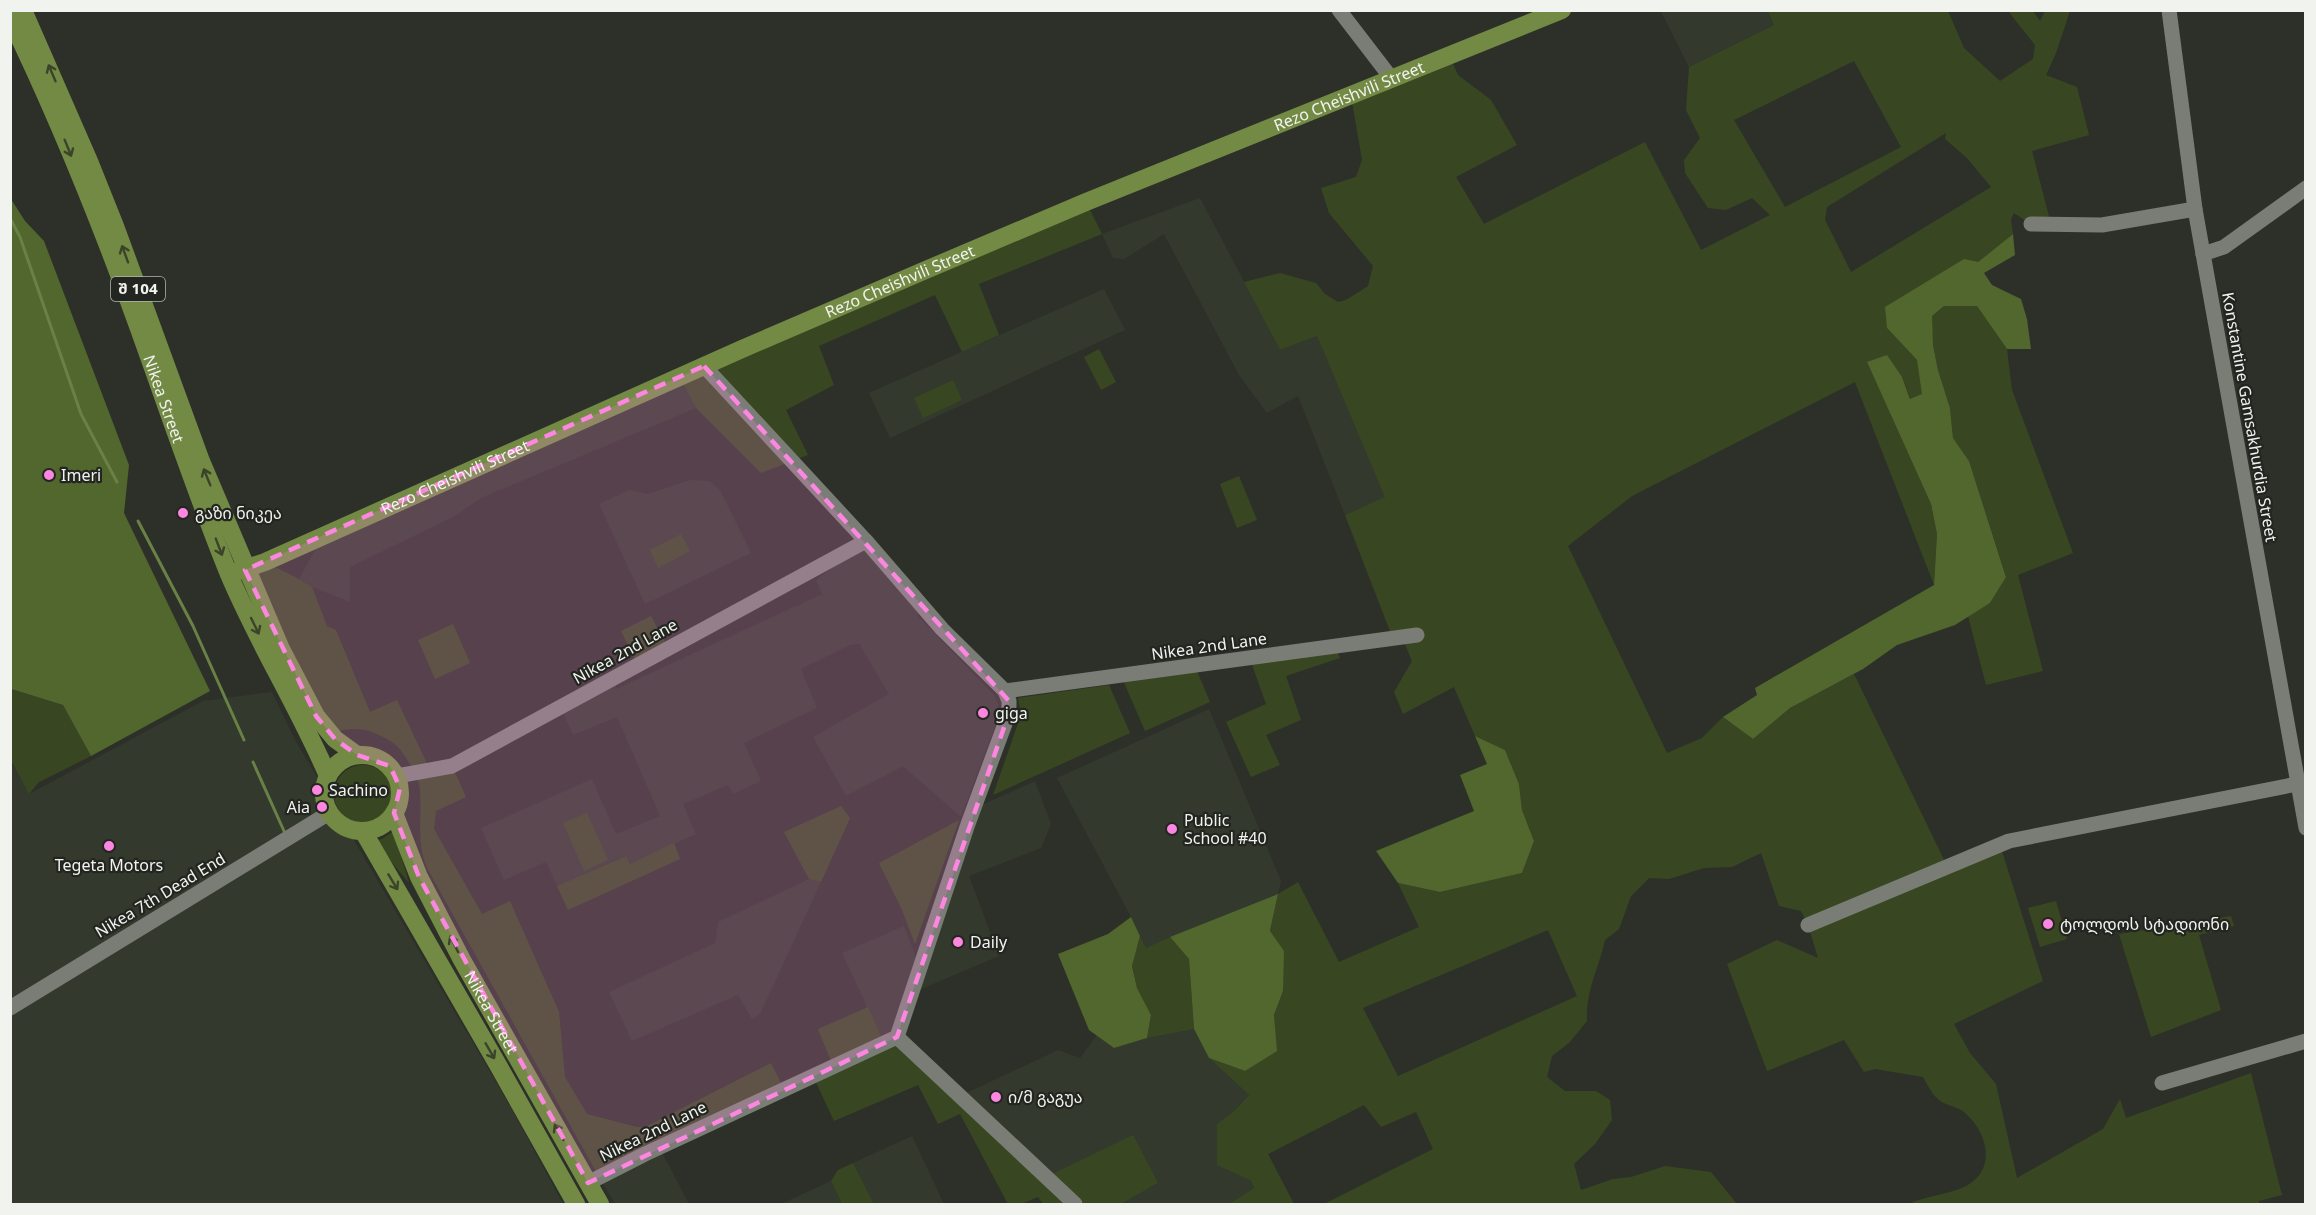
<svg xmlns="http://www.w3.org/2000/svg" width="2316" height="1215" font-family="Georgia,'Noto Sans Georgian',serif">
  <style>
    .built { fill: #34392d }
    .green { fill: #384721; fill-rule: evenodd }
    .forest { fill: #51672d }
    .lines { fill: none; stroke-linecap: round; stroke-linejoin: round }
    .stream { stroke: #6a8146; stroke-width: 3 }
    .minor { stroke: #7a7d76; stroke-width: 15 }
    .major { stroke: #738a45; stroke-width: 18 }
    .oneway { stroke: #3b442b }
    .marked { fill: #fd86e1; fill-opacity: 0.2; stroke: #fd86e1; stroke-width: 4.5; stroke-dasharray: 12 8; stroke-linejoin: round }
    .poi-dot { fill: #fd86e1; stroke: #232620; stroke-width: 2 }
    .labels { text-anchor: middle; stroke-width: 4.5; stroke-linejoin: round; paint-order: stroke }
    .shield { fill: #232620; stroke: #b3b6b1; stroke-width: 1.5 }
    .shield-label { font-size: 15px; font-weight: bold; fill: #f1f3ef }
    .street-label { font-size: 16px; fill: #f1f3ef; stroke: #232620 }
    .poi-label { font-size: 16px; fill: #f1f3ef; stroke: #232620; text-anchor: start }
  </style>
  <rect width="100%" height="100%" fill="#2d3029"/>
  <g class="built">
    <path d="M 1661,11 L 1768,11 L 1774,25 L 1689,67 Z"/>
    <path d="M 1200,198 L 1280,350 L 1317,336 L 1386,497 L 1345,515 L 1298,396 L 1267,413 L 1239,375 L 1164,234 L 1124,259 L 1113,258 L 1102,234 Z"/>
    <path d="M 1104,289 L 1125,330 L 890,438 L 869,393 Z"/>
    <path d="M 680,378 L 696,408 L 481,498 L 455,516 L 350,567 L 350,602 L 312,587 L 299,579 L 319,543 Z"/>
    <path d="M 690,480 L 709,481 L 720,490 L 751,553 L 645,604 L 599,504 L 629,490 L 648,494 Z"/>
    <path d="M 866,541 L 926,610 L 917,615 L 995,696 L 998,705 L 999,716 L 961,817 L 903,766 L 846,796 L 813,737 L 889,694 L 859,644 L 850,645 L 801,669 L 817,708 L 744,743 L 761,781 L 733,794 L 728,785 L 683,804 L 696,834 L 630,864 L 625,856 L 557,886 L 546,862 L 504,880 L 481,828 L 592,779 L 616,834 L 660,816 L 617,717 L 573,735 L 560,707 L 614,677 L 616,689 L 822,594 L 816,580 Z"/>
    <path d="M 272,692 L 294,738 L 510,1106 L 563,1204 L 11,1204 L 10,761 L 29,794 L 203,701 Z"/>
    <path d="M 1209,709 L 1281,881 L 1278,894 L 1146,948 L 1131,917 L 1057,778 Z"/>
    <path d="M 1035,781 L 1051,824 L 1041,848 L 969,876 L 999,956 L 912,993 L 897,1037 L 884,1043 L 842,953 L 904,926 L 920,968 L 975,808 Z"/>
    <path d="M 809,879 L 821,882 L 760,1014 L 752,1019 L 738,995 L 632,1041 L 609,992 L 715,943 L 718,922 Z"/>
    <path d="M 1194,1029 L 1209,1058 L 1249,1095 L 1234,1111 L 1217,1124 L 1254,1188 L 1229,1204 L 1121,1204 L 1158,1183 L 1046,1177 L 960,1096 L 1058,1050 L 1080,1058 L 1097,1035 L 1114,1048 L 1147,1038 Z"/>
    <path d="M 912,1136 L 944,1204 L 874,1204 L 853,1163 Z"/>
    <path d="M 659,1147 L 689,1204 L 615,1204 L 599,1177 Z"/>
    <path d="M 831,1181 L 842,1204 L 781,1204 Z"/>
  </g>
  <g class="green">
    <path d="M 1768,11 L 1948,11 L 1964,48 L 2000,81 L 2033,59 L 2035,45 L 2008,11 L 2033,11 L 2040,21 L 2045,11 L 2070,11 L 2056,53 L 2046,75 L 2077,87 L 2089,135 L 2032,151 L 2051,224 L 2031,224 L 2014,213 L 2011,219 L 2013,234 L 1978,262 L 1887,328 L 1917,360 L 1923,394 L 1911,400 L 1902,377 L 1867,362 L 1931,504 L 1937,534 L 1934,585 L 1855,382 L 1632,496 L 1568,546 L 1667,753 L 1702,738 L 1723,717 L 1753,739 L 1790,708 L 1854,674 L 1947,866 L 2000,845 L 2043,981 L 1954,1024 L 1970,1053 L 1996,1084 L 2017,1178 L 2103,1129 L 2120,1099 L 2126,1118 L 2251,1073 L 2282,1195 L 2259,1201 L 2259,1204 L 1909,1204 C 1927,1195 1949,1195 1966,1186 C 1998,1169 1987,1131 1964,1112 C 1957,1106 1946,1106 1939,1100 C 1932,1095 1927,1084 1923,1077 L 1875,1069 L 1864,1072 L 1844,1040 L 1767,1071 L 1727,964 L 1777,940 L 1818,958 L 1808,925 L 1801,911 L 1779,906 L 1761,853 L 1732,867 L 1704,868 L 1669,879 L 1649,878 L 1631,896 L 1619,929 L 1605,940 C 1599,967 1585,993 1587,1021 L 1569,1043 L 1552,1056 L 1547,1077 L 1565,1091 L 1596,1091 L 1610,1100 L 1612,1120 L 1595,1144 L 1574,1164 L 1581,1190 L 1613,1179 L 1631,1177 L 1665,1166 L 1711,1172 L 1737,1204 L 1324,1204 L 1433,1149 L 1416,1112 L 1381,1127 L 1364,1105 L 1268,1154 L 1294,1204 L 1229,1204 L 1254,1188 L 1250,1180 L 1217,1165 L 1217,1124 L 1234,1111 L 1249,1095 L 1209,1058 L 1245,1071 L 1276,1051 L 1274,1015 L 1283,991 L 1270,932 L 1278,894 L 1298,882 L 1339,962 L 1419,927 L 1398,883 L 1440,892 L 1522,873 L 1534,841 L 1522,810 L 1519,784 L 1505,750 L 1475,736 L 1454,687 L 1403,714 L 1394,692 L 1412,661 L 1402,637 L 1393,639 L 1345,515 L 1385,497 L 1317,336 L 1280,350 L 1244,282 L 1280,273 L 1316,283 L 1325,294 L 1338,302 L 1346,300 L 1368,286 L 1373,266 L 1329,213 L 1321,188 L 1356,177 L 1362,160 L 1351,96 L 1449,55 L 1458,75 L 1491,100 L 1517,145 L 1456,177 L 1484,224 L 1645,142 L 1701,250 L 1770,215 L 1752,198 L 1726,210 L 1708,208 L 1685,173 L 1684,160 L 1700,138 L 1686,110 L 1689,67 L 1774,25 ZM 1854,61 L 1901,147 L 1785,207 L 1734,120 ZM 1946,133 L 1945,139 L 1967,158 L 1991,187 L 1851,272 L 1825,220 L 1827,207 ZM 1548,930 L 1577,996 L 1398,1076 L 1363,1008 Z"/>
    <path d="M 1086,202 L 1102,234 L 979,284 L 999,335 L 962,352 L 935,295 L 819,346 L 834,385 L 786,410 L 808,455 L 761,473 L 696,408 L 680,378 Z"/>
    <path d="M 1944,306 L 1977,306 L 2007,349 L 2012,390 L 2073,553 L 2018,575 L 2043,671 L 1986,685 L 1968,616 L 1990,603 L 2006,576 L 1969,461 L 1953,438 L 1950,408 L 1938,370 L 1933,345 L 1931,316 Z"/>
    <path d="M 1099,349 L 1116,382 L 1101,390 L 1084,357 Z"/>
    <path d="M 953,380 L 962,400 L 923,418 L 914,398 Z"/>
    <path d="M 1239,476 L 1257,520 L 1237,528 L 1220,484 Z"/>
    <path d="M 681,534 L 690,551 L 658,568 L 650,550 Z"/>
    <path d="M 265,562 L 299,579 L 312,587 L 327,626 L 336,630 L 370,712 L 397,700 L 430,770 L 452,766 L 466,797 L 436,811 L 434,829 L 482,914 L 510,901 L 559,1012 L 565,1077 L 587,1114 L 637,1127 L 645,1127 L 771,1063 L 784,1089 L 599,1177 L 427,868 C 416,841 422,818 420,790 C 420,779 404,752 396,745 C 390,740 379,735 372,732 C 361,727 340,728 331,735 L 245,570 Z"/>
    <path d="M 651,616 L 668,648 L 637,664 L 621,631 Z"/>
    <path d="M 453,624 L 470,663 L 435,679 L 418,640 Z"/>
    <path d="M 1335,647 L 1340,658 L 1286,676 L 1301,720 L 1266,735 L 1280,765 L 1251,777 L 1226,722 L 1266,704 L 1250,659 Z"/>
    <path d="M 1197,671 L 1210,702 L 1145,731 L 1123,680 Z"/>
    <path d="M 1109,685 L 1130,733 L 993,795 L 1021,715 L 1018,698 Z"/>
    <path d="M 10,689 L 63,705 L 91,756 L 39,782 L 29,794 L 11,761 Z"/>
    <circle cx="363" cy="794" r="29"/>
    <path d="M 841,806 L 850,818 L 821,882 L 809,879 L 784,832 Z"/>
    <path d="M 587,813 L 608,860 L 584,871 L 563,823 Z"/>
    <path d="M 959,820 L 915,944 L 902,910 L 879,863 Z"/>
    <path d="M 397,829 L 402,859 L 409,883 L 374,841 L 382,839 Z"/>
    <path d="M 674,843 L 680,859 L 568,910 L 557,886 L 626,856 L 630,864 Z"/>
    <path d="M 2056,901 L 2067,939 L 2040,947 L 2028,908 Z"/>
    <path d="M 2231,916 L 2234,926 L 2199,935 L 2221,1010 L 2151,1037 L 2119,934 Z"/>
    <path d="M 1140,936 L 1146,948 L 1170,937 L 1189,959 L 1194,1029 L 1147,1038 L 1151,1015 L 1137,988 L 1132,965 Z"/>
    <path d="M 868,1007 L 884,1043 L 897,1037 L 1046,1177 L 1133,1135 L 1158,1183 L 1121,1204 L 1043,1204 L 1038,1197 L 1021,1204 L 1008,1204 L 960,1114 L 938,1124 L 918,1085 L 834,1121 L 813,1076 L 833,1066 L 818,1029 Z"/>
    <path d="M 853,1163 L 874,1204 L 842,1204 L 831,1181 L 838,1170 Z"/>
  </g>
  <g class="forest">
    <path d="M 11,199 L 25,221 L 44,241 L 129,465 L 124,513 L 210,691 L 91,756 L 63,705 L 11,689 Z"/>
    <path d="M 2013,234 L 2015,255 L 1984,273 L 1992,285 L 2021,299 L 2027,319 L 2031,349 L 2007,349 L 1977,306 L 1944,306 L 1932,316 L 1933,345 L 1938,370 L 1950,408 L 1953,438 L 1969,461 L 2006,577 L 1990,603 L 1955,625 L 1897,645 L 1863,669 L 1790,708 L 1753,739 L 1723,717 L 1757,695 L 1755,688 L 1934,585 L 1937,534 L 1931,504 L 1867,362 L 1887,355 L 1902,377 L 1910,399 L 1922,394 L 1917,360 L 1887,328 L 1885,307 L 1964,259 L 1978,262 Z"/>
    <path d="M 1475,736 L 1505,750 L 1519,784 L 1522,810 L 1534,841 L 1522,873 L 1440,892 L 1398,883 L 1376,851 L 1474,811 L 1460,775 L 1487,764 Z"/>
    <path d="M 1278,894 L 1270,931 L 1284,951 L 1283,991 L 1274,1015 L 1277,1051 L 1245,1071 L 1209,1058 L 1194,1029 L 1189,959 L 1170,937 Z"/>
    <path d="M 1131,917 L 1140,936 L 1132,966 L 1137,988 L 1151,1015 L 1147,1038 L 1114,1048 L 1089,1030 L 1058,954 L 1108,934 Z"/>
  </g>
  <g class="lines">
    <g class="stream">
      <path d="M 10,218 L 20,237 L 81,414 L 117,482"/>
      <path d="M 138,521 L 193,626 L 244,740"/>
      <path d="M 253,762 L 284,831"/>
    </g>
    <g class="minor">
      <path d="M 1339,10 L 1392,79"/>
      <path d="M 2169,10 L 2195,209 L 2306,828"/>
      <path d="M 2031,224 L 2102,225 L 2195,209"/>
      <path d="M 2203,254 L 2224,247 L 2306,188"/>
      <path d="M 1005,691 L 1417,635"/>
      <path d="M 397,776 L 452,766 L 866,541"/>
      <path d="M 1808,925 L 2009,841 L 2297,784"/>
      <path d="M 10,1008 L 329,813"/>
      <path d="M 897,1037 L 1075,1204"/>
      <path d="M 2162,1083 L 2306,1041"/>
      <path d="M 588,1183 L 645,1154 L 897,1037 L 968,824 L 1009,713 L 1009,701 L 1005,691 L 942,629 L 866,541 L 704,366"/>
    </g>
    <g class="major">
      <path d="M 23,10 L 89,161 L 115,226 L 201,461 L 281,649 L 316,716 L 335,739 L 357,755"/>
      <path id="s1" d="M 10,18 C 63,127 108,241 148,354 C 174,427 199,500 228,572 C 257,642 298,706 328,776"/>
      <path id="s2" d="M 229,574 L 265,562 L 742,349 L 921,272 L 1086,202 L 1562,10"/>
      <circle cx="362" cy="793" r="38"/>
      <path id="s3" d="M 394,813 L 419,877 L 462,960 L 600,1204"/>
      <path d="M 363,831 L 498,1065 L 576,1204"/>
    </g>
  </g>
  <defs><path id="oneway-shaft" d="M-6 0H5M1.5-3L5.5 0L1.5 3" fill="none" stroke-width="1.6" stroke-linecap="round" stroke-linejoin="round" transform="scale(1.5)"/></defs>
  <g class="oneway">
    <use href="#oneway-shaft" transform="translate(52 73) rotate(-113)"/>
    <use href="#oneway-shaft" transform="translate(68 148) rotate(68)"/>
    <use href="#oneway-shaft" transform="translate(125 254) rotate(-110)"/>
    <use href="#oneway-shaft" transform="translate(207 477) rotate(-112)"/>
    <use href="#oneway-shaft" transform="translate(219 547) rotate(69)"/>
    <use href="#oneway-shaft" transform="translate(255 626) rotate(64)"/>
    <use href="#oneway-shaft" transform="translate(393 882) rotate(59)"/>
    <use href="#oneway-shaft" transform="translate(454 944) rotate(-117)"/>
    <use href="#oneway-shaft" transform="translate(490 1051) rotate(60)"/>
    <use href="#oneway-shaft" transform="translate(559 1132) rotate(-119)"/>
  </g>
  <path class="marked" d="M 704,366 L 1009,701 L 1009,713 L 897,1037 L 588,1183 L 419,877 L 394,813 L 400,788 L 390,766 L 357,755 L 335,739 L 316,716 L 245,570 Z"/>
  <g class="poi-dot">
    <circle cx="49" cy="475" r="6"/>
    <circle cx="183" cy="513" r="6"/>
    <circle cx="983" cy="713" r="6"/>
    <circle cx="317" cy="790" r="6"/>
    <circle cx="322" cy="807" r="6"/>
    <circle cx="1172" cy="829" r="6"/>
    <circle cx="109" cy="846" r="6"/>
    <circle cx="2048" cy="924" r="6"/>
    <circle cx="958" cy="942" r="6"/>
    <circle cx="996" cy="1097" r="6"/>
  </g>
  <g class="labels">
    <rect class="shield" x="111" y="277" width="54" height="24" rx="4.5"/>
    <g class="shield-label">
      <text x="138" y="294">შ 104</text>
    </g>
    <g class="street-label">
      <text dy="6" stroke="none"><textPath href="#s2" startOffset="1218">Rezo Cheishvili Street</textPath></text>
      <text dy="6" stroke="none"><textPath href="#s2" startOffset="732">Rezo Cheishvili Street</textPath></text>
      <text dy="6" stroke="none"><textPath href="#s1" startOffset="411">Nikea Street</textPath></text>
      <text transform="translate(2250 417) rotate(80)" y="6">Konstantine Gamsakhurdia Street</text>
      <text dy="6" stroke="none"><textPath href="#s2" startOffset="246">Rezo Cheishvili Street</textPath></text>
      <text transform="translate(1209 646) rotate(-8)" y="6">Nikea 2nd Lane</text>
      <text transform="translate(625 651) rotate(-29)" y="6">Nikea 2nd Lane</text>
      <text transform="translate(160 895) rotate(-31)" y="6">Nikea 7th Dead End</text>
      <text dy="6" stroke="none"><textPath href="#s3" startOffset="222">Nikea Street</textPath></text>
      <text transform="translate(653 1131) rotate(-26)" y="6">Nikea 2nd Lane</text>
    </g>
    <g class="poi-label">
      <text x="61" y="481">Imeri</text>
      <text x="195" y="519">გაზი ნიკეა</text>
      <text x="995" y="719">giga</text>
      <text x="329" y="796">Sachino</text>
      <text x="310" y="813" text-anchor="end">Aia</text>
      <text x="1184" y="826">Public<tspan x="1184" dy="18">School #40</tspan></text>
      <text x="109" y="871" text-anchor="middle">Tegeta Motors</text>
      <text x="2060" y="930">ტოლდოს სტადიონი</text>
      <text x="970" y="948">Daily</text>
      <text x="1008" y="1103">ი/მ გაგუა</text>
    </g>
  </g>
  <rect width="2316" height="1215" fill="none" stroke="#f1f3ef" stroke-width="24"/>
</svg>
